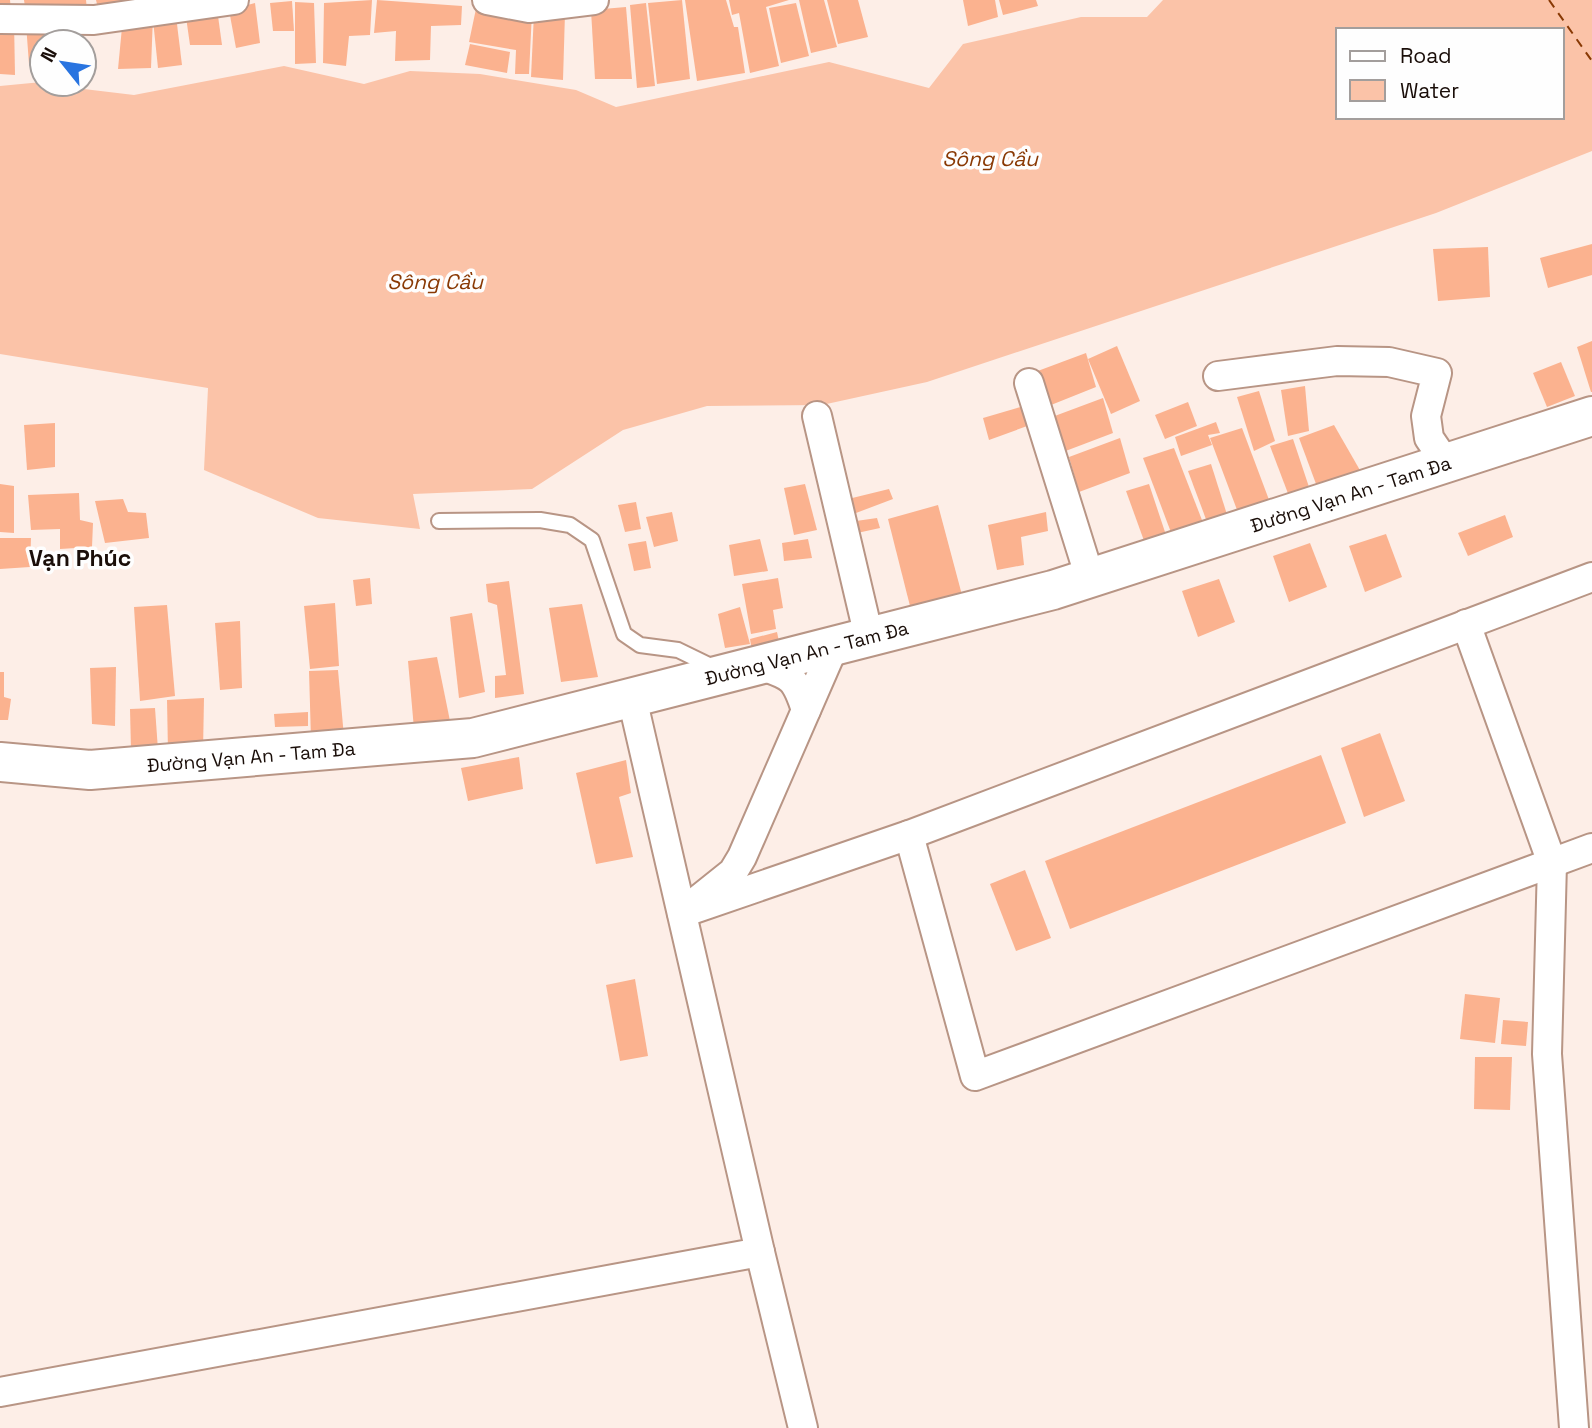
<svg xmlns="http://www.w3.org/2000/svg" width="1592" height="1428" font-family="'Space Grotesk',sans-serif">
  <style>
    .water { fill: #fbc3a8; fill-rule: evenodd }
    .lines { fill: none; stroke-linecap: round; stroke-linejoin: round }
    .ferry { stroke: #893904; stroke-width: 2; stroke-dasharray: 9 7; stroke-linecap: butt }
    .building { fill: #fbb28f }
    .service-casing { stroke: #b89585; stroke-width: 18 }
    .minor-casing { stroke: #b89585; stroke-width: 32 }
    .secondary-casing { stroke: #b89585; stroke-width: 42 }
    .service { stroke: #fff; stroke-width: 14 }
    .minor { stroke: #fff; stroke-width: 28 }
    .secondary { stroke: #fff; stroke-width: 38 }
    .labels { text-anchor: middle; stroke-width: 7; stroke-linejoin: round; paint-order: stroke }
    .street-label { font-size: 19px; fill: #1a0e09; stroke: #fefefe }
    .water-label { font-size: 21px; font-style: italic; fill: #893904; stroke: #fefefe }
    .quarter-label { font-size: 23px; font-weight: bold; fill: #1a0e09; stroke: #fefefe }
  </style>
  <rect width="100%" height="100%" fill="#fdeee7"/>
  <path class="water" d="M 1163,0 L 1592,0 L 1592,151 L 1436,213 L 927,382 L 822,405 L 707,406 L 623,430 L 532,489 L 413,494 L 420,529 L 318,518 L 204,470 L 208,388 L 0,354 L 0,86 L 42,82 L 42,84 L 134,95 L 284,66 L 364,84 L 410,71 L 480,74 L 576,90 L 616,107 L 829,62 L 929,88 L 963,44 L 1081,17 L 1147,17 ZM 1338,30 L 1562,30 L 1562,117 L 1338,117 Z"/>
  <g class="lines">
    <path class="ferry" d="M 1549,0 L 1592,61"/>
  </g>
  <g class="building">
    <path d="M 0,0 L 10,0 L 11,10 L 0,11 Z"/>
    <path d="M 24,0 L 86,0 L 87,10 L 26,14 Z"/>
    <path d="M 96,0 L 126,0 L 127,6 L 98,8 Z"/>
    <path d="M 372,0 L 370,35 L 349,36 L 346,66 L 323,63 L 324,3 Z"/>
    <path d="M 377,0 L 462,6 L 461,25 L 431,26 L 430,60 L 395,61 L 396,31 L 374,33 Z"/>
    <path d="M 682,0 L 690,79 L 657,84 L 648,3 Z"/>
    <path d="M 685,0 L 726,0 L 734,27 L 738,27 L 745,73 L 697,81 Z"/>
    <path d="M 729,0 L 789,0 L 766,7 L 779,66 L 750,73 L 739,13 L 732,15 Z"/>
    <path d="M 799,0 L 824,0 L 837,47 L 811,53 Z"/>
    <path d="M 827,0 L 858,0 L 868,37 L 838,44 Z"/>
    <path d="M 963,0 L 995,0 L 998,17 L 968,26 Z"/>
    <path d="M 999,0 L 1036,0 L 1038,6 L 1003,15 Z"/>
    <path d="M 292,1 L 294,31 L 273,31 L 270,3 Z"/>
    <path d="M 295,2 L 314,3 L 316,63 L 295,64 Z"/>
    <path d="M 255,3 L 260,43 L 236,48 L 229,10 Z"/>
    <path d="M 646,3 L 655,86 L 637,88 L 630,5 Z"/>
    <path d="M 796,3 L 809,56 L 781,63 L 769,8 Z"/>
    <path d="M 477,4 L 532,12 L 529,74 L 515,74 L 516,50 L 469,42 Z"/>
    <path d="M 626,7 L 632,79 L 595,79 L 591,10 Z"/>
    <path d="M 534,13 L 565,13 L 563,80 L 531,77 Z"/>
    <path d="M 153,16 L 151,68 L 118,69 L 123,17 Z"/>
    <path d="M 176,16 L 182,65 L 158,68 L 153,20 Z"/>
    <path d="M 218,16 L 222,45 L 190,45 L 186,17 Z"/>
    <path d="M 14,21 L 15,75 L 0,74 L 0,23 Z"/>
    <path d="M 58,23 L 59,42 L 42,42 L 42,64 L 29,64 L 26,24 Z"/>
    <path d="M 470,44 L 510,52 L 507,73 L 465,65 Z"/>
    <path d="M 1592,244 L 1592,275 L 1548,288 L 1540,258 Z"/>
    <path d="M 1488,247 L 1490,297 L 1438,301 L 1433,249 Z"/>
    <path d="M 1592,341 L 1592,392 L 1591,392 L 1577,347 Z"/>
    <path d="M 1117,346 L 1140,401 L 1111,414 L 1088,359 Z"/>
    <path d="M 1086,353 L 1096,387 L 1046,407 L 1035,372 Z"/>
    <path d="M 1561,362 L 1575,396 L 1547,407 L 1533,373 Z"/>
    <path d="M 1305,386 L 1309,431 L 1288,436 L 1281,390 Z"/>
    <path d="M 1259,391 L 1275,441 L 1254,451 L 1237,397 Z"/>
    <path d="M 1103,398 L 1113,433 L 1063,452 L 1052,417 Z"/>
    <path d="M 1188,402 L 1197,426 L 1165,439 L 1155,415 Z"/>
    <path d="M 1024,406 L 1030,425 L 989,440 L 983,418 Z"/>
    <path d="M 1216,422 L 1220,433 L 1208,435 L 1212,445 L 1181,456 L 1175,437 Z"/>
    <path d="M 55,423 L 55,467 L 27,470 L 24,425 Z"/>
    <path d="M 1334,425 L 1361,472 L 1319,492 L 1299,438 Z"/>
    <path d="M 1242,428 L 1274,513 L 1242,523 L 1210,438 Z"/>
    <path d="M 1120,438 L 1130,473 L 1079,492 L 1069,457 Z"/>
    <path d="M 1293,439 L 1313,499 L 1292,504 L 1270,446 Z"/>
    <path d="M 1174,448 L 1207,533 L 1175,543 L 1143,458 Z"/>
    <path d="M 1211,464 L 1230,524 L 1210,530 L 1188,471 Z"/>
    <path d="M 0,484 L 14,486 L 14,533 L 0,532 Z"/>
    <path d="M 805,484 L 817,530 L 794,535 L 784,488 Z"/>
    <path d="M 1149,484 L 1169,544 L 1147,549 L 1126,491 Z"/>
    <path d="M 889,489 L 893,499 L 856,513 L 856,521 L 877,518 L 880,528 L 848,535 L 840,501 Z"/>
    <path d="M 79,493 L 80,520 L 93,523 L 92,547 L 60,549 L 60,529 L 31,530 L 28,495 Z"/>
    <path d="M 123,499 L 128,512 L 146,513 L 149,538 L 105,543 L 95,501 Z"/>
    <path d="M 636,502 L 641,529 L 625,532 L 618,505 Z"/>
    <path d="M 938,505 L 962,595 L 910,606 L 888,519 Z"/>
    <path d="M 672,512 L 678,541 L 654,547 L 646,517 Z"/>
    <path d="M 1046,512 L 1048,531 L 1021,537 L 1024,565 L 997,570 L 988,525 Z"/>
    <path d="M 1505,515 L 1513,537 L 1468,556 L 1458,533 Z"/>
    <path d="M 1386,534 L 1402,577 L 1365,592 L 1349,546 Z"/>
    <path d="M 0,538 L 31,538 L 30,567 L 0,569 Z"/>
    <path d="M 760,539 L 768,571 L 734,576 L 729,545 Z"/>
    <path d="M 808,539 L 812,558 L 784,561 L 782,543 Z"/>
    <path d="M 646,541 L 651,568 L 634,571 L 628,544 Z"/>
    <path d="M 1310,543 L 1327,587 L 1289,602 L 1273,556 Z"/>
    <path d="M 370,578 L 372,604 L 356,606 L 353,580 Z"/>
    <path d="M 778,578 L 783,608 L 773,610 L 776,629 L 751,634 L 742,584 Z"/>
    <path d="M 1219,579 L 1235,622 L 1198,637 L 1182,591 Z"/>
    <path d="M 509,581 L 524,694 L 495,698 L 495,676 L 506,675 L 497,605 L 488,602 L 486,584 Z"/>
    <path d="M 335,603 L 339,666 L 310,669 L 304,606 Z"/>
    <path d="M 582,604 L 598,677 L 561,682 L 549,608 Z"/>
    <path d="M 167,605 L 175,696 L 140,701 L 134,607 Z"/>
    <path d="M 740,607 L 750,644 L 725,648 L 718,614 Z"/>
    <path d="M 472,613 L 485,692 L 459,698 L 450,617 Z"/>
    <path d="M 240,621 L 242,688 L 220,690 L 215,623 Z"/>
    <path d="M 777,632 L 781,651 L 753,657 L 750,639 Z"/>
    <path d="M 437,657 L 451,726 L 414,729 L 408,661 Z"/>
    <path d="M 116,667 L 115,726 L 92,724 L 90,668 Z"/>
    <path d="M 338,670 L 344,737 L 311,739 L 309,671 Z"/>
    <path d="M 0,672 L 4,672 L 4,697 L 11,699 L 8,720 L 0,720 Z"/>
    <path d="M 204,698 L 203,751 L 168,752 L 167,700 Z"/>
    <path d="M 155,708 L 158,750 L 131,750 L 130,709 Z"/>
    <path d="M 308,712 L 308,726 L 275,727 L 274,714 Z"/>
    <path d="M 1380,733 L 1405,801 L 1364,817 L 1341,748 Z"/>
    <path d="M 1321,755 L 1346,823 L 1070,929 L 1045,861 Z"/>
    <path d="M 519,757 L 523,789 L 468,801 L 461,768 Z"/>
    <path d="M 626,760 L 631,793 L 619,797 L 633,857 L 596,864 L 576,773 Z"/>
    <path d="M 1025,870 L 1051,938 L 1016,951 L 990,884 Z"/>
    <path d="M 635,979 L 648,1056 L 620,1061 L 606,985 Z"/>
    <path d="M 1465,994 L 1500,998 L 1495,1043 L 1460,1039 Z"/>
    <path d="M 1503,1020 L 1528,1022 L 1526,1046 L 1501,1044 Z"/>
    <path d="M 1475,1057 L 1512,1057 L 1510,1110 L 1474,1109 Z"/>
  </g>
  <g class="lines">
    <defs>
      <path id="service" d="M 439,521 L 540,520 L 570,525 L 592,540 L 624,634 L 640,645 L 678,650 L 715,668"/>
      <g id="minor">
        <path d="M 487,0 L 529,8 L 594,0"/>
        <path d="M 0,19 L 94,20 L 234,0"/>
        <path d="M 1218,376 L 1337,361 L 1389,362 L 1437,373 L 1426,416 L 1429,438 L 1446,463"/>
        <path d="M 1029,383 L 1090,578"/>
        <path d="M 817,416 L 869,637"/>
        <path d="M 1466,624 L 1552,863 L 1547,1054 L 1574,1428"/>
        <path d="M 759,665 C 791,676 795,676 806,710"/>
        <path d="M 909,835 L 975,1076 L 1592,848"/>
        <path d="M 698,900 L 733,872 L 742,857 L 834,646"/>
        <path d="M 682,913 L 909,835 L 1592,577"/>
        <path d="M 760,1252 L 803,1428"/>
        <path d="M 0,1392 L 760,1252 L 632,698"/>
      </g>
      <g id="secondary">
        <path id="s1" d="M 0,762 L 90,770 L 473,738 L 1053,590 L 1592,416"/>
      </g>
    </defs>
    <use href="#service" class="service-casing"/>
    <use href="#minor" class="minor-casing"/>
    <use href="#secondary" class="secondary-casing"/>
    <use href="#service" class="service"/>
    <use href="#minor" class="minor"/>
    <use href="#secondary" class="secondary"/>
  </g>
  <g class="labels">
    <g class="street-label">
      <text dy="7" stroke="none"><textPath href="#s1" startOffset="1386">Đường Vạn An - Tam Đa</textPath></text>
      <text dy="7" stroke="none"><textPath href="#s1" startOffset="819">Đường Vạn An - Tam Đa</textPath></text>
      <text dy="7" stroke="none"><textPath href="#s1" startOffset="252">Đường Vạn An - Tam Đa</textPath></text>
    </g>
    <g class="water-label">
      <text x="990" y="166">Sông Cầu</text>
      <text x="435" y="289">Sông Cầu</text>
    </g>
    <g class="quarter-label">
      <text x="80" y="566">Vạn Phúc</text>
    </g>
  </g>
  <rect x="1336" y="28" width="228" height="91" fill="#fefefe" stroke="#a39e9c" stroke-width="2"/>
  <rect x="1350" y="51" width="35" height="10" fill="#ffffff" stroke="#a39e9c" stroke-width="2"/>
  <text x="1400" y="63" font-size="21" fill="#1a0e09">Road</text>
  <rect x="1350" y="80" width="35" height="21" fill="#fbc3a8" stroke="#a39e9c" stroke-width="2"/>
  <text x="1400" y="98" font-size="21" fill="#1a0e09">Water</text>
  <g transform="translate(63 63) rotate(300)"><circle r="33" fill="#fefefe" stroke="#a39e9c" stroke-width="2"/>
  <path d="M0-5L12 26L0 18L-12 26Z" fill="#2974e0"/>
  <text y="-10" font-size="19" font-weight="bold" text-anchor="middle" fill="#1a0e09">N</text>
  </g>
</svg>
